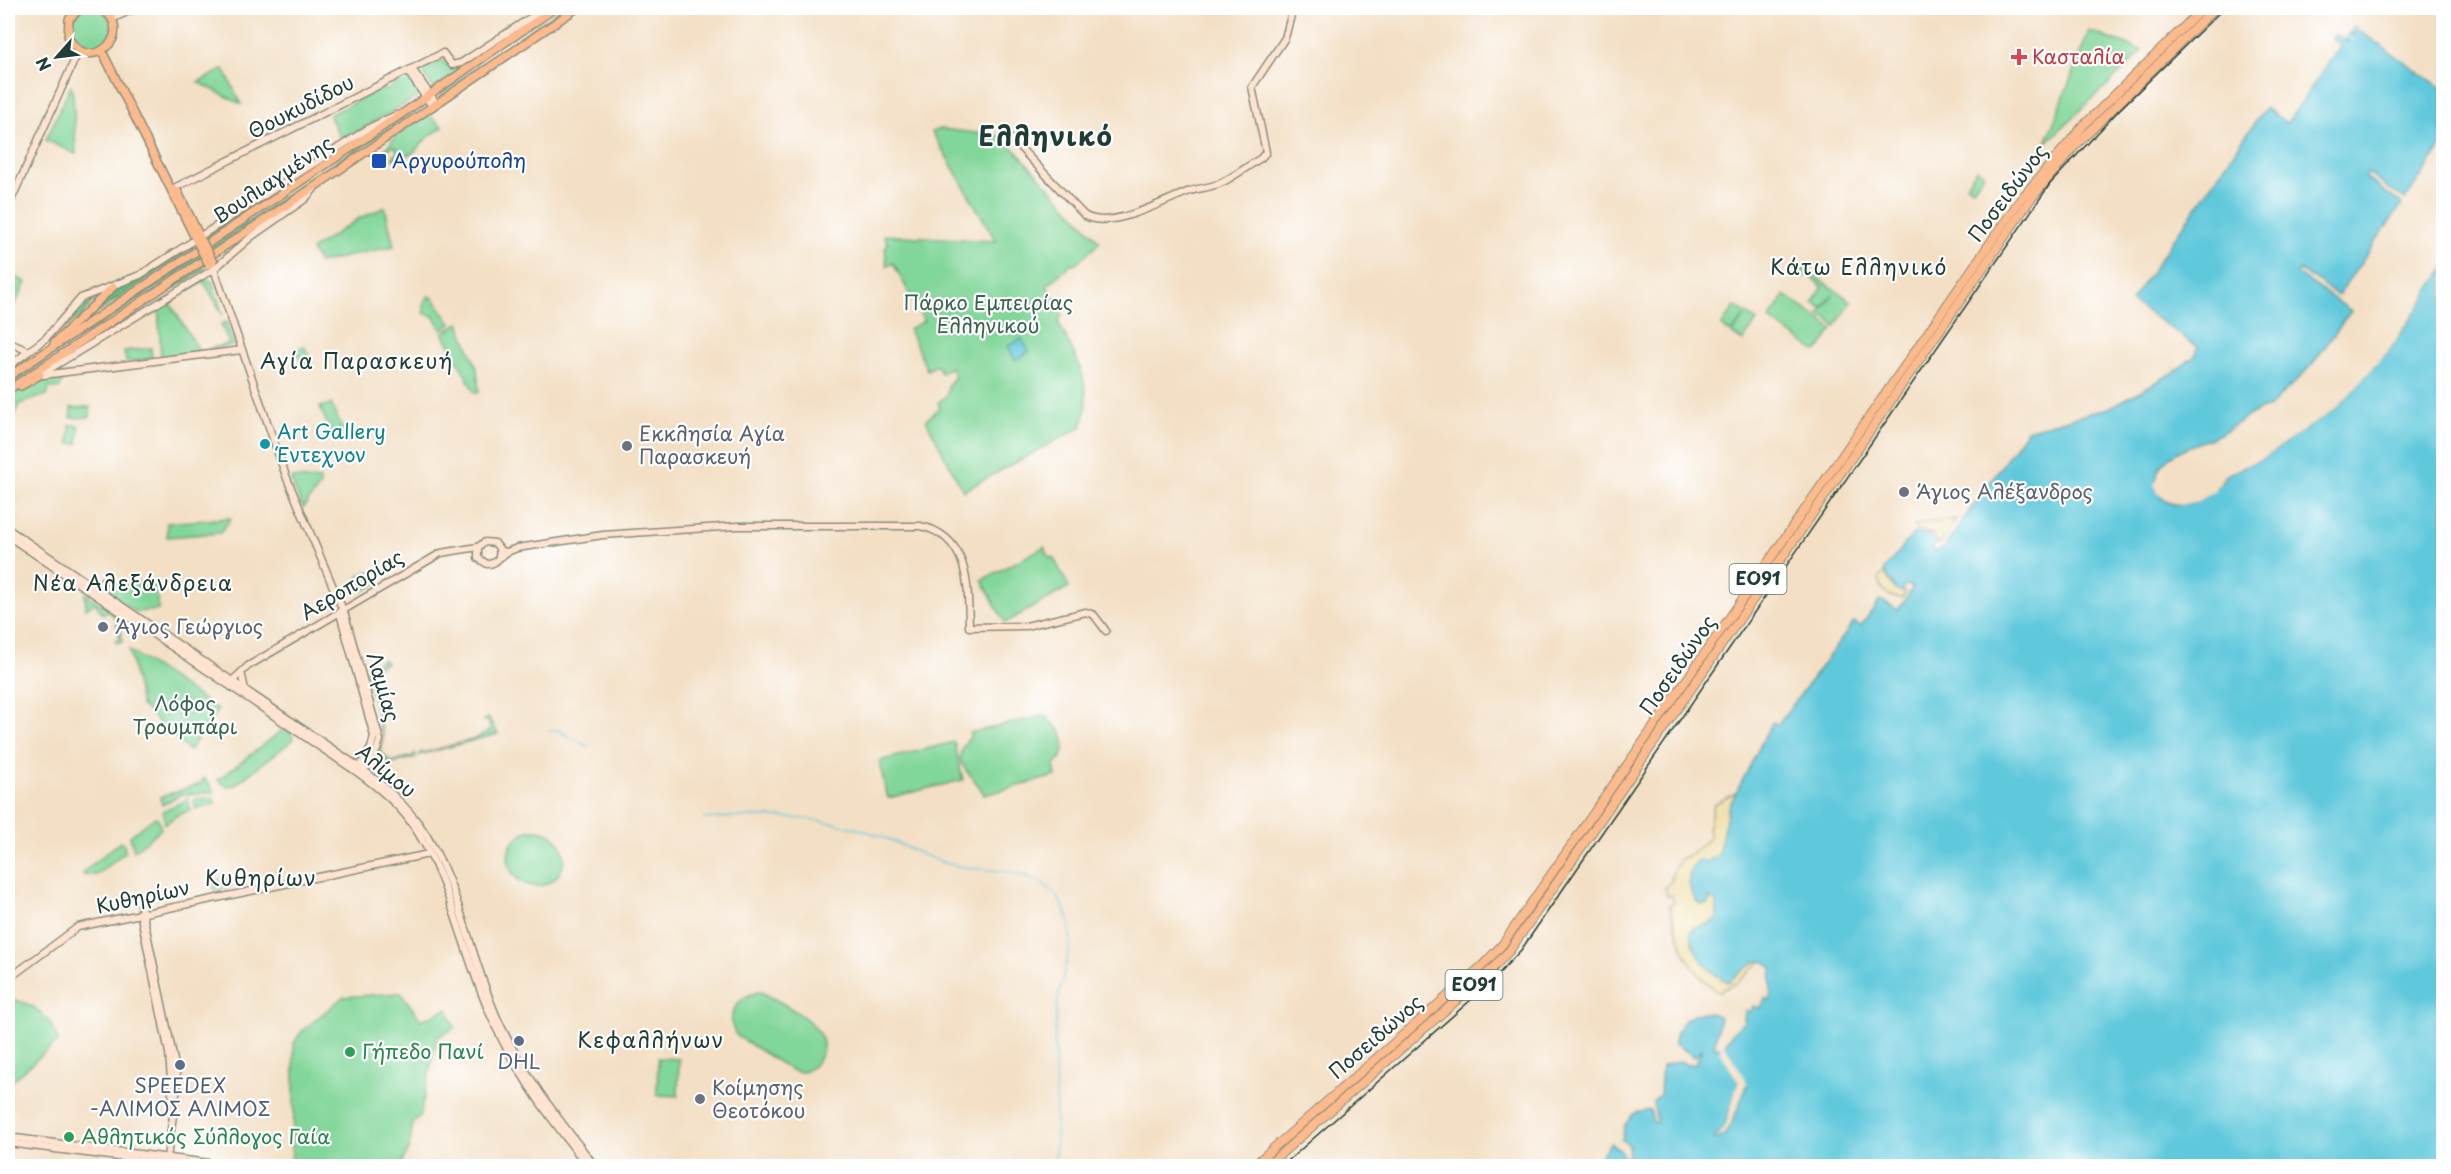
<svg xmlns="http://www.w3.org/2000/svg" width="2451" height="1174" font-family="'Playpen Sans',sans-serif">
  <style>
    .green { fill: #81d699; stroke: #508a66; stroke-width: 1.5 }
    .forest { fill: #68b781; stroke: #447a5a; stroke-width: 1.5 }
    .sand { fill: #eeda9e; stroke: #868c69; stroke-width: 1.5 }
    .water { fill: #5fc8db; stroke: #3f8288; stroke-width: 1.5 }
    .pier { fill: #f3dfc4 }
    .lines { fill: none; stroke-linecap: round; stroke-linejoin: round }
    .stream { stroke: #5fc8db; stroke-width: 1.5 }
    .secondary-casing { stroke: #898e7c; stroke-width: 9 }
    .primary-casing { stroke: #898e7c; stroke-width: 10 }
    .highway-casing { stroke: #898e7c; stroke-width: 10 }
    .secondary { stroke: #fee3d1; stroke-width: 6 }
    .primary { stroke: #fcba8d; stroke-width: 7 }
    .highway { stroke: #fcba8d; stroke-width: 8 }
    .tram { stroke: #1f3d34; stroke-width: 1.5 }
    .primary-bridge-casing { stroke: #898e7c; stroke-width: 10; stroke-linecap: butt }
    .primary-bridge { stroke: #fcba8d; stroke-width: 7 }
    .health-dot { fill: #e0444e; stroke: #fff; stroke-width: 2 }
    .transit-dot { fill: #1a4fb4; stroke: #fff; stroke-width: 2 }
    .culture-dot { fill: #0f9aa8; stroke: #fff; stroke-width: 2 }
    .worship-dot { fill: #6b7280; stroke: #fff; stroke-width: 2 }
    .service-dot { fill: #5c6f8a; stroke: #fff; stroke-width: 2 }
    .leisure-dot { fill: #2e9e5b; stroke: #fff; stroke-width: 2 }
    .labels { text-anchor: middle; stroke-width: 4.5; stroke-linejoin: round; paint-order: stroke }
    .shield { fill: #fff; stroke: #627771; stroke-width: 1.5 }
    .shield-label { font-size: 18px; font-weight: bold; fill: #1f3d34 }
    .health-label { font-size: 20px; fill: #be3a42; stroke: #fff; text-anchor: start }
    .street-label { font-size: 20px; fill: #1f3d34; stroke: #fff }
    .transit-label { font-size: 20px; fill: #164399; stroke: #fff; text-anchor: start }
    .park-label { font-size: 20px; fill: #38634d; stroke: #fff }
    .culture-label { font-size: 20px; fill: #0d838f; stroke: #fff; text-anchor: start }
    .worship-label { font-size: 20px; fill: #5b616d; stroke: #fff; text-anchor: start }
    .leisure-label { font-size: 20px; fill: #27864d; stroke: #fff; text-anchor: start }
    .service-label { font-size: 20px; fill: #4e5e75; stroke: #fff }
    .neighbourhood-label { font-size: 21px; letter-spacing: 1.5px; fill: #1f3d34; stroke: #fff }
    .district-label { font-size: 26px; font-weight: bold; letter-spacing: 1.5px; fill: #1f3d34; stroke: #fff }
  </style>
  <rect width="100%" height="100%" fill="#fff"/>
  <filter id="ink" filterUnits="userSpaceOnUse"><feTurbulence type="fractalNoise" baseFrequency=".0167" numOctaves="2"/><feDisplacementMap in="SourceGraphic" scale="12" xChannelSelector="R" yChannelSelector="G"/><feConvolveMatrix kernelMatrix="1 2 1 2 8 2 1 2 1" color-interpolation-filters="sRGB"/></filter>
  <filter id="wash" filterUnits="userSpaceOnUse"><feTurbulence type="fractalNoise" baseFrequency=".008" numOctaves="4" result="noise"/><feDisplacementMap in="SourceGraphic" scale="24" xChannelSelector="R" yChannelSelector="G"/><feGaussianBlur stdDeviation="1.35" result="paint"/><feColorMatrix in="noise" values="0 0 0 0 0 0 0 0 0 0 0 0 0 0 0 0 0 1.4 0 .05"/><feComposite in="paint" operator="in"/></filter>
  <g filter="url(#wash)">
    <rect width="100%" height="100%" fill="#f3dfc4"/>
    <g class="green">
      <circle cx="91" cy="29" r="21"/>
      <path d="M 2089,31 L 2143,51 L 2046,143 Z"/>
      <path d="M 441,60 L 461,70 L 434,89 L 420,69 Z"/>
      <path d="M 224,69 L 241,104 L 198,82 Z"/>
      <path d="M 403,77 L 407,77 L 419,94 L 417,97 L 342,141 L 330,117 L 331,114 L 381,89 L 388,90 Z"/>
      <path d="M 71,85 L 73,94 L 76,154 L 46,140 Z"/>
      <path d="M 425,116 L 430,116 L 443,127 L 427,138 L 413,153 L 392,159 L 398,150 L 393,146 L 382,153 L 396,136 Z"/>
      <path d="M 941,129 L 1002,136 L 1100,242 L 1075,265 L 1072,263 L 1047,286 L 1062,315 L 1058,322 C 1075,355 1096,389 1081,427 L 963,491 L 926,420 L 940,408 L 938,403 L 947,395 L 948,385 L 955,377 L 951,367 L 941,373 L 937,365 L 927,370 L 909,329 L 924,321 L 893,263 L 887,266 L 885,248 L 888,244 L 884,235 L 996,241 L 932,132 Z"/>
      <path d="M 1977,169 L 1984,174 L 1973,189 L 1966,185 Z"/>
      <path d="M 385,207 L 394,246 L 319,263 L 311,250 L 358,219 Z"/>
      <path d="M 1804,268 L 1852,302 L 1835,326 L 1825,316 L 1823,318 L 1819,315 L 1833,294 L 1822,308 L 1813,302 L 1823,287 L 1806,274 L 1803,277 L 1800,274 Z"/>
      <path d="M 13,276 L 26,282 L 15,305 L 8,302 L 8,287 Z"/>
      <path d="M 203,278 L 212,281 L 223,315 L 204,282 L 173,298 L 172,296 Z"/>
      <path d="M 98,295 L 81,316 L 41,346 L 86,299 Z"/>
      <path d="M 1785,295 L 1833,329 L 1817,352 L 1769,319 Z"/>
      <path d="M 429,296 L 434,299 L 451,324 L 442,330 L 433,316 L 424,313 L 424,302 Z"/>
      <path d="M 168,300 L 200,352 L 161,357 L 158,305 Z"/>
      <path d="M 1735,306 L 1757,321 L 1743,341 L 1732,334 L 1744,316 L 1732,333 L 1721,326 Z"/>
      <path d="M 227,322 L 235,345 L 204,350 L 229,344 L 221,324 Z"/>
      <path d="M 459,323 L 477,368 L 479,393 L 475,393 L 443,333 Z"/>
      <path d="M 304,346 L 312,362 L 303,366 L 296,350 Z"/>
      <path d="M 151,348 L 152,359 L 126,362 L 124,351 Z"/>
      <path d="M 66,375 L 59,389 L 50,387 L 47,395 L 19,404 L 15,414 L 8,410 L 8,398 L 10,400 L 13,398 L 12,395 L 22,389 L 24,391 L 36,382 Z"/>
      <path d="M 331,404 L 347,439 L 335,442 L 320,407 Z"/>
      <path d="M 90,407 L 90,417 L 71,418 L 71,408 Z"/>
      <path d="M 70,425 L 79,426 L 78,444 L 69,443 Z"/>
      <path d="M 293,478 L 320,480 L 320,486 L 303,508 L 291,480 Z"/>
      <path d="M 231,518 L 220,533 L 167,537 L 167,523 Z"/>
      <path d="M 1044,547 L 1050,558 L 1053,557 L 1069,587 L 1005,623 L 982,580 Z"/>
      <path d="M 369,571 L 376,585 L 363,591 L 359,576 Z"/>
      <path d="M 156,581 L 158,610 L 136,612 L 103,590 L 110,584 Z"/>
      <path d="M 85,593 L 117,615 L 123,642 L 116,643 L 115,640 L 120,639 L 115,617 L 107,611 L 103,614 L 95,603 L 86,609 Z"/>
      <path d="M 129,650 L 218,710 L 189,751 L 141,705 Z"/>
      <path d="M 383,659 L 386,663 L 368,670 L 383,735 L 382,753 L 391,762 L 413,756 L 415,753 L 416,757 L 387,765 L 377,759 L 382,738 L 366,669 Z"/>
      <path d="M 1047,715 C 1048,722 1051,721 1056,726 C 1069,738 1066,755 1054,766 L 1056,776 L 984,795 C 976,774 944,764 971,736 L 969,733 Z"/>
      <path d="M 488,717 L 498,734 L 419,755 L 421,752 L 423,753 L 475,739 L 489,731 L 490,726 L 487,720 L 482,721 Z"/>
      <path d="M 284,729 L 292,734 L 293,740 L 235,785 L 228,787 L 218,780 Z"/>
      <path d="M 954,742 L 963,780 L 888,798 L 879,761 Z"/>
      <path d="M 204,778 L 215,792 L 180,795 L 162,805 L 160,797 L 200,784 Z"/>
      <path d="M 214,797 L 215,804 L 195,809 L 194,800 Z"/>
      <path d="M 188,799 L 190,811 L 179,814 L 165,824 L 163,811 Z"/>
      <path d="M 155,817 L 158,818 L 161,829 L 134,851 L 130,836 Z"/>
      <circle cx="536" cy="858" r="28"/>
      <path d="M 120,842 L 124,844 L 125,852 L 96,875 L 83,875 L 83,872 Z"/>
      <path d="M 229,877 L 231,887 L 214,891 L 212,881 Z"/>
      <path d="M 761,992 C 786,1005 847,1033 813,1066 C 806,1072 800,1074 791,1070 L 737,1036 C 723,1016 739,994 761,992 Z"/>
      <path d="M 401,993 L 421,1020 L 447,1009 L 455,1028 L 437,1037 L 420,1116 L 413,1123 L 409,1148 L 400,1166 L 291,1166 L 294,1114 L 294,1043 L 302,1031 L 343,997 Z"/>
      <path d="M 8,999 C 33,1002 51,1016 58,1041 L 8,1084 Z"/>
      <path d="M 658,1058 L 679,1059 L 678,1096 L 657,1095 Z"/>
    </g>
    <g class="forest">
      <path d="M 562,8 L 571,8 L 441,96 L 440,93 Z"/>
      <path d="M 2207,10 L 2208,11 L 2074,142 L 2080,134 Z"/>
      <path d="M 422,104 L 423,106 L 212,250 L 210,246 Z"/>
      <path d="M 334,154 L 206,240 L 205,236 Z"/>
      <path d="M 2001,233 L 1994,246 L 1859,441 L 1858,440 Z"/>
      <path d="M 191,245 L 196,247 L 69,332 L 115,290 L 140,278 Z"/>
      <path d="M 198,253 L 201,258 L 48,359 L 46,356 Z"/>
      <path d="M 205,265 L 204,270 L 163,295 L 164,292 Z"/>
      <path d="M 44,357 L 46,361 L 8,387 L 8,381 Z"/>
      <path d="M 1441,1006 L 1443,1008 L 1352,1088 L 1351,1086 Z"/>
    </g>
    <g class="sand">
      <path d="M 1956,519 L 1940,544 L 1932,533 L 1915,529 L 1915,525 Z"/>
      <path d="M 1884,572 L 1895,590 L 1906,592 L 1902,598 C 1889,599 1880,590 1879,578 Z"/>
      <path d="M 1736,793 L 1728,810 L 1718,856 L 1691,870 L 1690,887 L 1708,901 L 1709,898 L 1716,901 L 1717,919 L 1704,926 L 1693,928 L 1692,944 L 1699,956 L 1761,961 L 1738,982 L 1718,992 C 1683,966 1681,944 1669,905 L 1674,903 L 1672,895 L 1667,896 L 1665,888 L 1673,878 L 1670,877 L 1680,859 L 1691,854 L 1710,837 L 1708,829 L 1714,804 Z"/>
    </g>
    <g class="water">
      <path d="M 2354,27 L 2443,89 L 2443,144 L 2405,200 L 2367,173 L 2364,177 L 2402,204 L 2338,296 L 2300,270 L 2297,273 L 2351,311 L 2311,366 L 2268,408 C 2257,407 2232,428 2220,434 C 2204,442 2184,446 2170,457 C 2163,462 2159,467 2157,475 C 2150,519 2210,509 2224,476 L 2265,457 L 2338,407 L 2390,349 L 2443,270 L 2443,1166 L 1593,1166 L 1610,1143 L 1621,1151 L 1623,1158 L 1628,1156 L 1629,1145 L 1622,1140 L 1625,1125 L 1634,1113 L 1650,1110 L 1653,1122 L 1657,1123 L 1653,1102 L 1660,1095 L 1662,1066 L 1681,1061 L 1687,1065 L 1696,1064 L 1702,1048 L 1695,1057 L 1675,1044 C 1676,1019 1698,1006 1720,1017 L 1714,1047 L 1719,1047 L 1738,1082 L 1726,1124 L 1714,1139 C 1733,1139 1738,1100 1747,1086 L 1725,1045 L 1732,1033 L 1744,1022 L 1745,1010 L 1750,1012 L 1753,1006 L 1761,1008 L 1765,998 L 1770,1000 L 1772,968 L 1766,962 L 1756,961 L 1728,982 C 1709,974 1692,952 1691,932 L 1695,927 L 1704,926 L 1717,919 L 1716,901 L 1709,898 L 1709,903 L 1703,905 L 1696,901 C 1687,888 1685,869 1700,860 L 1707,862 L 1718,856 L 1728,809 L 1769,728 L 1773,722 L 1778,725 L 1854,622 L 1861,626 L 1880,600 L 1898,610 L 1913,588 L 1908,585 L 1904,586 L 1903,592 L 1897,591 L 1884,570 L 1914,533 L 1929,534 L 1938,544 L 1932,548 L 1934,552 L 1944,547 L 2027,430 L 2109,408 L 2171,374 L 2195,356 L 2198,347 L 2131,301 L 2265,108 L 2287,123 L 2341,45 L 2332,38 L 2335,34 L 2349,44 L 2345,38 L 2349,33 L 2355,36 L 2351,31 Z"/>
      <path d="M 1022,339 L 1029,352 L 1015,360 L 1008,346 Z"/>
    </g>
    <g class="pier">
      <path d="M 2444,267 L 2390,349 L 2338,407 L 2265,457 L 2224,475 L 2215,491 L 2199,501 L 2181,505 L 2159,495 L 2154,484 L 2158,479 L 2158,488 L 2169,498 L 2182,502 L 2198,499 L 2213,489 L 2223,473 L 2264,454 L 2336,405 L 2387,347 Z"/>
      <path d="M 1725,1045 L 1747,1083 L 1729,1127 L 1714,1140 L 1726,1124 L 1738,1082 L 1719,1050 Z"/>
    </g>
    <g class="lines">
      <g class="stream">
        <path d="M 549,731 L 557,730 L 588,746"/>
        <path d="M 703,819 C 760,815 814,815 869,832 C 896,840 922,857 949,864 C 991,875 1042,862 1065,910 C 1078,938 1064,966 1059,994 C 1049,1051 1061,1110 1054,1166"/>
      </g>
    </g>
  </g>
  <g filter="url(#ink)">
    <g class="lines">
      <defs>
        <g id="secondary">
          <path d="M 112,19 L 136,8"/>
          <path d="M 412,69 L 436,103"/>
          <path d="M 408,72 L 432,106"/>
          <path d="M 1012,139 L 1084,215 C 1108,232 1165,200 1190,191 C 1200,188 1212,187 1221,183 C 1235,176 1248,166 1261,158 L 1266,152 L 1252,87 L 1285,38 L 1293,8"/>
          <path d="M 172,189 L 443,53 L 452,65 L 461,63 L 545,8"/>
          <path d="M 8,207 L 79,50"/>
          <path d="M 214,269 L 286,476 L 345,615 L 380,740 L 377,750 L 363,772"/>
          <path d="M 8,342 L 28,351"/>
          <path d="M 8,367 L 46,338 L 81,298 L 140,275 L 369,128 L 396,115"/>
          <path d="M 40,375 L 214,269 L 251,237 L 305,199 L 314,189"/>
          <path d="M 43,375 L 242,350"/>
          <path d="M 8,529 L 359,767 C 382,784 402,801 419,824 C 460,882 470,959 499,1022 C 524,1076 559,1120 595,1166"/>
          <path d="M 8,536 L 357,772 C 375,785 393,799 407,817 C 449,871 462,951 490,1014 C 514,1070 550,1118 588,1166"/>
          <path d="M 499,549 C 501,558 496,564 487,564 L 478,558 L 478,547 L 485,542 L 495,543 L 501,551 L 507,552"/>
          <path d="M 497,560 L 507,552 L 517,548 L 603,535 L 737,526 L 920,526 C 970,536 968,587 969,627 L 1026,626 L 1086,612 L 1094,615 L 1106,631"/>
          <path d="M 101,592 L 99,586 L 104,580"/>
          <path d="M 341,610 L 341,617 L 374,736 L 371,748 L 358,769"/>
          <path d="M 242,676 L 245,690"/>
          <path d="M 230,683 L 248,666 L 441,553 L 478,547"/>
          <path d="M 141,905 L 176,1070 L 177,1087 L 167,1158 L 164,1163"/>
          <path d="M 140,912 L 169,1053 L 172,1094"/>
          <path d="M 8,979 L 78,927 L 429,854"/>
          <path d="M 8,1137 L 209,1163 L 218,1166"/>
          <path d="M 8,1143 L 189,1166"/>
        </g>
        <g id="primary">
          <path d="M 81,8 L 69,19 L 68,36 C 86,78 140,34 101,8"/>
          <path d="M 102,51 L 197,242"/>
          <path d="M 172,189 L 178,192 L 201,239"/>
          <path d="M 54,343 L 113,287"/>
          <path d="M 8,377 L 406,111 L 555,8"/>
          <path d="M 21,386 L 40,375"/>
          <path d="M 8,390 L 317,185 L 577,8"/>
        </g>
        <g id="highway">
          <path d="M 1253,1166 L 1482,966 L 1502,945 L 2020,200 L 2083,126 L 2203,8"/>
          <path d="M 1267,1166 L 1489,972 L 1510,950 L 2030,200 L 2076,145 L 2215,8"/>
        </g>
      </defs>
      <use href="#secondary" class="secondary-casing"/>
      <use href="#primary" class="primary-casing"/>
      <use href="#highway" class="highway-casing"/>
      <use href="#secondary" class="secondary"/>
      <use href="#primary" class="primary"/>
      <use href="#highway" class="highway"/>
      <path class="tram" d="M 1282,1166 L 1489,984 L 1521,950 L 2050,184 L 2119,110 L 2224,8"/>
      <defs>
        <g id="primary-bridge">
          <path d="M 201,239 L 213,262"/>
          <path d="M 197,242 L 209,265"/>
        </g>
      </defs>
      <use href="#primary-bridge" class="primary-bridge-casing"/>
      <use href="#primary-bridge" class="primary-bridge"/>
    </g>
  </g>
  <path class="health-dot" d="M2016 48h6v6h6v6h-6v6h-6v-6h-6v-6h6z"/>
  <rect class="transit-dot" x="371" y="153" width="16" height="16" rx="3"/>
  <circle class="culture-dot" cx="265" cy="444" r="6"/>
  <g class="worship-dot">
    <circle cx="627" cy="446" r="6"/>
    <circle cx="1904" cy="492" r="6"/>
    <circle cx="103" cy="627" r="6"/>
    <circle cx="700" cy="1099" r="6"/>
  </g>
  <g class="service-dot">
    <circle cx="519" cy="1041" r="6"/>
    <circle cx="180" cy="1065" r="6"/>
  </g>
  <g class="leisure-dot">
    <circle cx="350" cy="1052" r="6"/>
    <circle cx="69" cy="1137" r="6"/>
  </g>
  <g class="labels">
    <g class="shield">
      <rect x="1729.5" y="564" width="57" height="30" rx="4.5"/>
      <rect x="1445.5" y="970" width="57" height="30" rx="4.5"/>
    </g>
    <g class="shield-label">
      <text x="1758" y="585">ΕΟ91</text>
      <text x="1474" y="991">ΕΟ91</text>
    </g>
    <g class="health-label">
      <text x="2032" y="64">Κασταλία</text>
    </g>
    <g class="street-label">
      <text transform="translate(301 107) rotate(-27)" y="7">Θουκυδίδου</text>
      <text transform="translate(273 180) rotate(-34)" y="7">Βουλιαγμένης</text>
      <text transform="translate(2008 193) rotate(-53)" y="7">Ποσειδώνος</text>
      <text transform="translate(352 585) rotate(-31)" y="7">Αεροπορίας</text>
      <text transform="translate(1678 665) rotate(-55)" y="7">Ποσειδώνος</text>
      <text transform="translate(383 687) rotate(74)" y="7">Λαμίας</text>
      <text transform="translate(386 771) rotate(40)" y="7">Αλίμου</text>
      <text transform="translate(143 897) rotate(-12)" y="7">Κυθηρίων</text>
      <text transform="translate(1376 1037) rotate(-41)" y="7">Ποσειδώνος</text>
    </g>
    <g class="transit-label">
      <text x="392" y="168">Αργυρούπολη</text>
    </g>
    <g class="park-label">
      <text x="988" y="310">Πάρκο Εμπειρίας<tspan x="988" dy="23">Ελληνικού</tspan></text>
      <text x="185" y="711">Λόφος<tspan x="185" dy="23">Τρουμπάρι</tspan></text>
    </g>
    <g class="culture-label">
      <text x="277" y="439">Art Gallery<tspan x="277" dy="23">Έντεχνον</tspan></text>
    </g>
    <g class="worship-label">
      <text x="639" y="441">Εκκλησία Αγία<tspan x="639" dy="23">Παρασκευή</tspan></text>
      <text x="1916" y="499">Άγιος Αλέξανδρος</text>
      <text x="115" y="634">Άγιος Γεώργιος</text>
      <text x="712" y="1095">Κοίμησης<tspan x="712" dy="23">Θεοτόκου</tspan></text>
    </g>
    <g class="leisure-label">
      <text x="362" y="1059">Γήπεδο Πανί</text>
      <text x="81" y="1144">Αθλητικός Σύλλογος Γαία</text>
    </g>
    <g class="service-label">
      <text x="519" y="1069">DHL</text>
      <text x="180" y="1093">SPEEDEX<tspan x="180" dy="23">-ΑΛΙΜΟΣ ΑΛΙΜΟΣ</tspan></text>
    </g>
    <g class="neighbourhood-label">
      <text x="1859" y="275">Κάτω Ελληνικό</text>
      <text x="357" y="369">Αγία Παρασκευή</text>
      <text x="133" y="591">Νέα Αλεξάνδρεια</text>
      <text x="261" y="886">Κυθηρίων</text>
      <text x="651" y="1048">Κεφαλλήνων</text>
    </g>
    <g class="district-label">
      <text x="1046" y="146">Ελληνικό</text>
    </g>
  </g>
  <rect width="2451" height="1174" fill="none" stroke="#fff" stroke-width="30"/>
  <g transform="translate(57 57) rotate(242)" stroke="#ffffff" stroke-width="4.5" paint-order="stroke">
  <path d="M0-4.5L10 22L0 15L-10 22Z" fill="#1f3d34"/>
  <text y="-9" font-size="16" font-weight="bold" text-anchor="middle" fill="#1f3d34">N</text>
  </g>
</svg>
